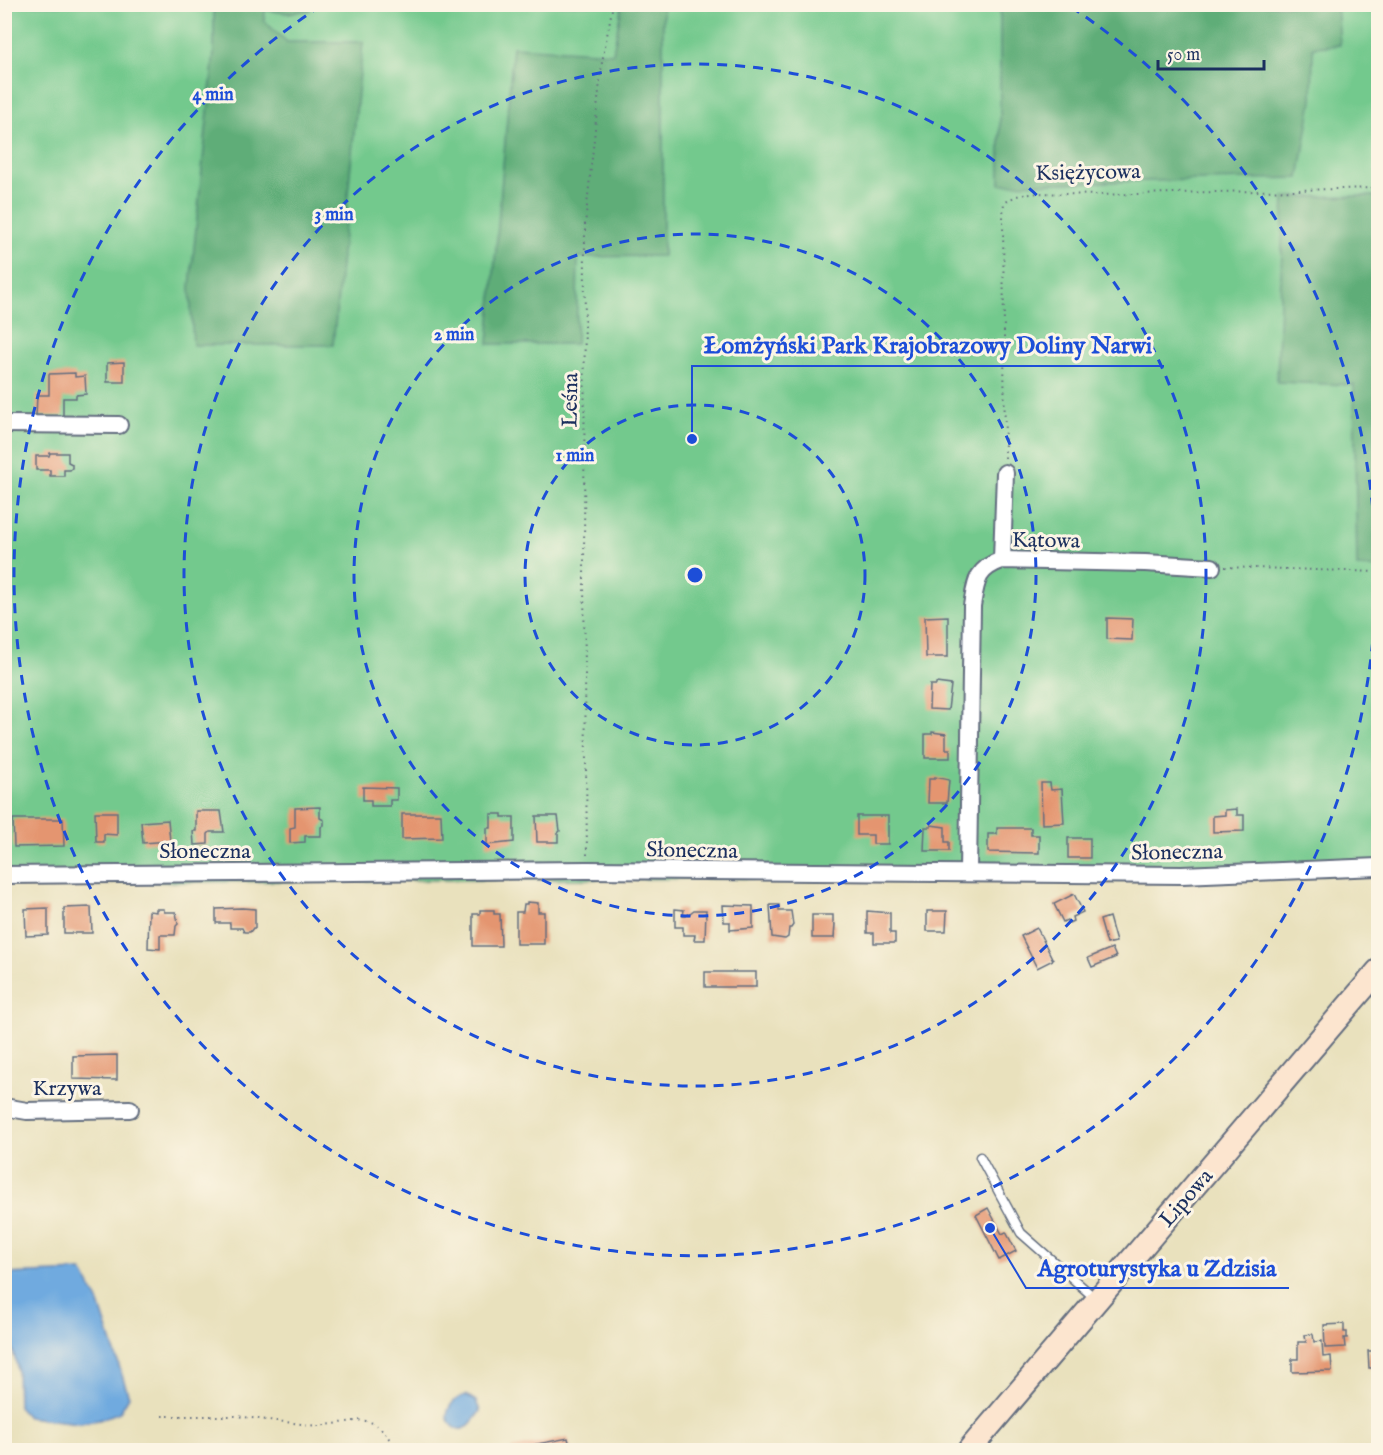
<svg xmlns="http://www.w3.org/2000/svg" width="1383" height="1455" font-family="'IM FELL English',serif">
  <style>
    .green { fill: #73c98d; stroke: #477c76; stroke-width: 1.5 }
    .forest { fill: #5ead78; stroke: #3c6e6b; stroke-width: 1.5 }
    .water { fill: #6faadf; stroke: #456c9e; stroke-width: 1.5 }
    .building { fill: #e49570 }
    .lines { fill: none; stroke-linecap: round; stroke-linejoin: round }
    .lane-casing { stroke: #636d7f; stroke-width: 11 }
    .street-casing { stroke: #636d7f; stroke-width: 20 }
    .secondary-casing { stroke: #636d7f; stroke-width: 26 }
    .path { stroke: #636d7f; stroke-width: 2; stroke-dasharray: 1.5 4.5; stroke-linecap: butt }
    .lane { stroke: #fff; stroke-width: 8 }
    .street { stroke: #fff; stroke-width: 16 }
    .secondary { stroke: #fce5cf; stroke-width: 22 }
    .ring { fill: none; stroke: #1d4ed8; stroke-width: 3; stroke-dasharray: 10 8 }
    .labels { text-anchor: middle; stroke-width: 6; stroke-linejoin: round; paint-order: stroke }
    .street-label { font-size: 22px; fill: #1b2f5e; stroke: #fcf5e5 }
    .centre { fill: #1d4ed8; stroke: #fcf5e5; stroke-width: 3 }
    .ring-label { font-size: 18px; text-anchor: middle; font-weight: bold; fill: #1d4ed8; stroke: #fcf5e5; stroke-width: 6; stroke-linejoin: round; paint-order: stroke }
    .leader { fill: none; stroke: #1d4ed8; stroke-width: 2 }
    .callout-dot { fill: #1d4ed8; stroke: #fcf5e5; stroke-width: 2 }
    .callout-label { font-size: 24px; text-anchor: middle; font-weight: bold; fill: #1d4ed8; stroke: #fcf5e5; stroke-width: 6; stroke-linejoin: round; paint-order: stroke }
  </style>
  <rect width="100%" height="100%" fill="#fcf5e5"/>
  <filter id="ink" filterUnits="userSpaceOnUse"><feTurbulence type="fractalNoise" baseFrequency=".0167" numOctaves="2"/><feDisplacementMap in="SourceGraphic" scale="12" xChannelSelector="R" yChannelSelector="G"/><feConvolveMatrix kernelMatrix="1 2 1 2 8 2 1 2 1" color-interpolation-filters="sRGB"/></filter>
  <filter id="wash" filterUnits="userSpaceOnUse"><feTurbulence type="fractalNoise" baseFrequency=".008" numOctaves="4" result="noise"/><feDisplacementMap in="SourceGraphic" scale="24" xChannelSelector="R" yChannelSelector="G"/><feGaussianBlur stdDeviation="1.35" result="paint"/><feColorMatrix in="noise" values="0 0 0 0 0 0 0 0 0 0 0 0 0 0 0 0 0 1.4 0 .05"/><feComposite in="paint" operator="in"/></filter>
  <g filter="url(#wash)">
    <rect width="100%" height="100%" fill="#e9e1bd"/>
    <path class="green" d="M 4,5 L 1378,5 L 1378,874 L 5,883 Z"/>
    <g class="forest">
      <path d="M 214,5 L 310,5 L 310,10 L 287,13 L 265,10 L 264,21 L 287,42 L 363,42 L 333,345 L 193,345 L 190,287 L 214,53 Z"/>
      <path d="M 622,5 L 663,5 L 663,256 L 578,257 L 576,344 L 488,344 L 513,47 L 613,53 Z"/>
      <path d="M 1000,5 L 1337,5 L 1340,45 L 1313,47 L 1312,100 L 1299,178 L 1000,184 Z"/>
      <path d="M 1378,196 L 1378,568 L 1357,567 L 1354,385 L 1277,382 L 1284,197 Z"/>
    </g>
    <g class="water">
      <path d="M 82,1271 L 99,1303 L 129,1397 L 120,1412 L 99,1420 L 79,1423 L 27,1417 L 18,1407 L 17,1366 L 10,1340 L 5,1331 L 5,1274 Z"/>
      <path d="M 466,1395 L 476,1401 L 480,1411 C 471,1425 459,1440 447,1418 C 447,1406 455,1398 466,1395 Z"/>
    </g>
    <g id="blocks">
      <g class="building">
        <path d="M 124,362 L 124,382 L 107,382 L 107,363 Z"/>
        <path d="M 75,373 L 75,377 L 85,376 L 86,394 L 76,395 L 76,398 L 63,398 L 63,416 L 36,416 L 37,395 L 49,395 L 49,374 Z"/>
        <path d="M 50,453 L 68,453 L 68,462 L 72,464 L 72,468 L 70,470 L 64,470 L 64,476 L 50,476 L 50,470 L 36,470 L 36,456 L 49,456 Z"/>
        <path d="M 948,616 L 948,657 L 926,657 L 925,617 Z"/>
        <path d="M 1107,618 L 1133,619 L 1132,640 L 1107,639 Z"/>
        <path d="M 936,683 L 951,685 L 948,710 L 929,709 L 930,685 L 936,685 Z"/>
        <path d="M 932,732 L 946,734 L 946,749 L 950,749 L 950,758 L 925,758 L 925,734 L 932,734 Z"/>
        <path d="M 935,777 L 949,780 L 947,803 L 928,803 L 929,779 L 935,779 Z"/>
        <path d="M 1041,783 L 1050,783 L 1051,790 L 1062,789 L 1064,823 L 1042,824 Z"/>
        <path d="M 363,787 L 397,788 L 397,800 L 390,800 L 390,806 L 371,806 L 371,800 L 363,800 Z"/>
        <path d="M 320,807 L 320,818 L 324,820 L 324,825 L 321,827 L 321,836 L 305,836 L 305,842 L 290,843 L 290,828 L 295,827 L 295,808 Z"/>
        <path d="M 1237,809 L 1237,815 L 1244,815 L 1244,831 L 1213,832 L 1213,816 L 1225,815 L 1225,810 Z"/>
        <path d="M 196,811 L 221,811 L 224,832 L 210,832 L 208,834 L 208,844 L 194,845 L 193,831 L 196,831 Z"/>
        <path d="M 95,812 L 117,812 L 117,835 L 104,834 L 104,842 L 96,842 Z"/>
        <path d="M 402,814 L 441,814 L 442,838 L 402,839 Z"/>
        <path d="M 491,814 L 502,814 L 502,817 L 514,817 L 514,842 L 487,845 L 487,828 L 491,828 Z"/>
        <path d="M 536,816 L 558,816 L 560,831 L 558,833 L 558,842 L 537,842 Z"/>
        <path d="M 857,816 L 888,816 L 888,844 L 873,844 L 873,835 L 857,835 Z"/>
        <path d="M 13,819 L 63,819 L 64,846 L 14,847 Z"/>
        <path d="M 168,820 L 170,841 L 143,843 L 141,822 Z"/>
        <path d="M 931,825 L 945,827 L 945,842 L 949,842 L 949,851 L 924,851 L 925,827 L 931,827 Z"/>
        <path d="M 997,828 L 1031,828 L 1031,835 L 1039,835 L 1039,853 L 988,852 L 988,834 L 997,834 Z"/>
        <rect x="1068" y="838" width="22" height="20"/>
        <path d="M 1074,894 L 1083,912 L 1072,917 L 1073,921 L 1069,923 L 1067,920 L 1063,922 L 1054,904 Z"/>
        <path d="M 527,902 L 538,903 L 538,912 L 544,912 L 544,944 L 516,944 L 516,912 L 523,912 L 524,904 L 527,904 Z"/>
        <path d="M 723,905 L 753,906 L 753,928 L 730,930 L 730,922 L 724,922 Z"/>
        <path d="M 770,905 L 779,905 L 779,911 L 791,911 L 793,925 L 791,928 L 789,928 L 788,937 L 785,939 L 772,937 Z"/>
        <path d="M 91,907 L 92,933 L 64,933 L 64,908 Z"/>
        <path d="M 48,908 L 48,935 L 26,936 L 25,909 Z"/>
        <path d="M 242,908 L 255,909 L 255,928 L 253,928 L 250,932 L 244,932 L 242,928 L 230,928 L 230,923 L 216,923 L 216,909 Z"/>
        <path d="M 156,909 L 164,909 L 164,912 L 176,912 L 178,924 L 176,926 L 175,935 L 160,935 L 160,949 L 148,948 L 149,911 L 156,912 Z"/>
        <path d="M 675,909 L 684,910 L 683,916 L 686,916 L 694,910 L 706,910 L 705,940 L 694,940 L 695,935 L 683,935 L 683,927 L 675,927 Z"/>
        <path d="M 480,910 L 494,910 L 494,914 L 500,914 L 501,946 L 473,946 L 473,914 L 480,914 Z"/>
        <path d="M 867,911 L 890,913 L 890,933 L 895,933 L 895,943 L 874,943 L 874,933 L 867,933 Z"/>
        <path d="M 927,911 L 947,911 L 946,931 L 927,931 Z"/>
        <path d="M 812,915 L 833,915 L 833,923 L 835,924 L 834,938 L 812,938 Z"/>
        <path d="M 1109,917 L 1116,942 L 1107,944 L 1100,920 Z"/>
        <path d="M 1037,928 L 1053,960 L 1037,968 L 1021,936 Z"/>
        <path d="M 1112,948 L 1116,957 L 1092,967 L 1088,958 Z"/>
        <rect x="705" y="972" width="51" height="15"/>
        <path d="M 117,1055 L 117,1080 L 73,1079 L 73,1056 Z"/>
        <path d="M 988,1208 L 1002,1234 L 1006,1232 L 1016,1251 L 999,1260 L 976,1215 Z"/>
        <path d="M 1344,1324 L 1344,1332 L 1347,1332 L 1347,1338 L 1344,1338 L 1345,1347 L 1325,1348 L 1324,1325 Z"/>
        <path d="M 1313,1334 L 1314,1342 L 1322,1341 L 1323,1357 L 1331,1356 L 1332,1371 L 1292,1372 L 1292,1359 L 1298,1359 L 1298,1342 L 1306,1342 L 1305,1335 Z"/>
        <path d="M 1368,1351 L 1378,1351 L 1378,1368 L 1369,1368 Z"/>
        <path d="M 568,1438 L 571,1450 L 511,1450 L 511,1449 Z"/>
      </g>
    </g>
  </g>
  <g filter="url(#ink)">
    <use href="#blocks" fill-opacity="0" stroke="#636d7f" stroke-width="1.5"/>
    <g class="lines">
      <defs>
        <path id="lane" d="M 980,1157 L 1021,1233 L 1097,1300"/>
        <g id="street">
          <path d="M 4,424 L 119,425"/>
          <path d="M 1002,560 L 1005,473"/>
          <path d="M 968,872 L 972,606 C 976,582 976,569 1002,560 L 1145,563 L 1212,567"/>
          <path d="M 4,875 L 587,870 L 1182,875 L 1378,867"/>
          <path d="M 4,1107 L 27,1111 L 130,1109"/>
        </g>
        <path id="secondary" d="M 969,1450 L 1378,971"/>
      </defs>
      <use href="#lane" class="lane-casing"/>
      <use href="#street" class="street-casing"/>
      <use href="#secondary" class="secondary-casing"/>
      <g class="path">
        <path d="M 1005,458 L 1003,215 L 1004,203 L 1016,196 L 1038,193 L 1094,195 L 1378,188"/>
        <path d="M 1225,567 L 1378,572"/>
        <path d="M 587,855 L 584,582 L 585,225 L 602,62 L 613,4"/>
        <path d="M 162,1416 L 235,1416 L 318,1426 L 362,1420 L 373,1423 L 383,1430 L 397,1450"/>
      </g>
      <use href="#lane" class="lane"/>
      <use href="#street" class="street"/>
      <use href="#secondary" class="secondary"/>
    </g>
  </g>
  <g class="ring">
    <circle cx="695" cy="575" r="170"/>
    <circle cx="695" cy="575" r="341"/>
    <circle cx="695" cy="575" r="511"/>
    <path d="M1071 7A681 681 0 1 1 319 7"/>
  </g>
  <g class="labels">
    <g class="street-label">
      <text transform="translate(1088 171) rotate(-1)" y="8">Księżycowa</text>
      <text transform="translate(569 400) rotate(-89)" y="8">Leśna</text>
      <text transform="translate(1046 539) rotate(1)" y="8">Kątowa</text>
      <text transform="translate(692 849) rotate(1)" y="8">Słoneczna</text>
      <text x="205" y="858">Słoneczna</text>
      <text transform="translate(1177 851) rotate(-1)" y="8">Słoneczna</text>
      <text x="67" y="1095">Krzywa</text>
      <text transform="translate(1185 1197) rotate(-49)" y="8">Lipowa</text>
    </g>
  </g>
  <circle cx="695" cy="575" r="9" class="centre"/>
  <g class="ring-label">
    <text x="213" y="100">4 min</text>
    <text x="334" y="220">3 min</text>
    <text x="454" y="340">2 min</text>
    <text x="575" y="461">1 min</text>
  </g>
  <path class="leader" d="M692 439L692 366H1164M990 1228L1026 1288H1289"/>
  <g class="callout-dot">
    <circle cx="692" cy="439" r="6"/>
    <circle cx="990" cy="1228" r="6"/>
  </g>
  <g class="callout-label">
    <text x="928" y="353">Łomżyński Park Krajobrazowy Doliny Narwi</text>
    <text x="1157" y="1276">Agroturystyka u Zdzisia</text>
  </g>
  <rect width="1383" height="1455" fill="none" stroke="#fcf5e5" stroke-width="24"/>
  <path d="M1158 60v9h106v-9" fill="none" stroke="#1b2f5e" stroke-width="3"/>
  <text x="1167" y="60" font-size="18" fill="#1b2f5e" stroke="#fcf5e5" stroke-width="4.5" paint-order="stroke">50 m</text>
</svg>
